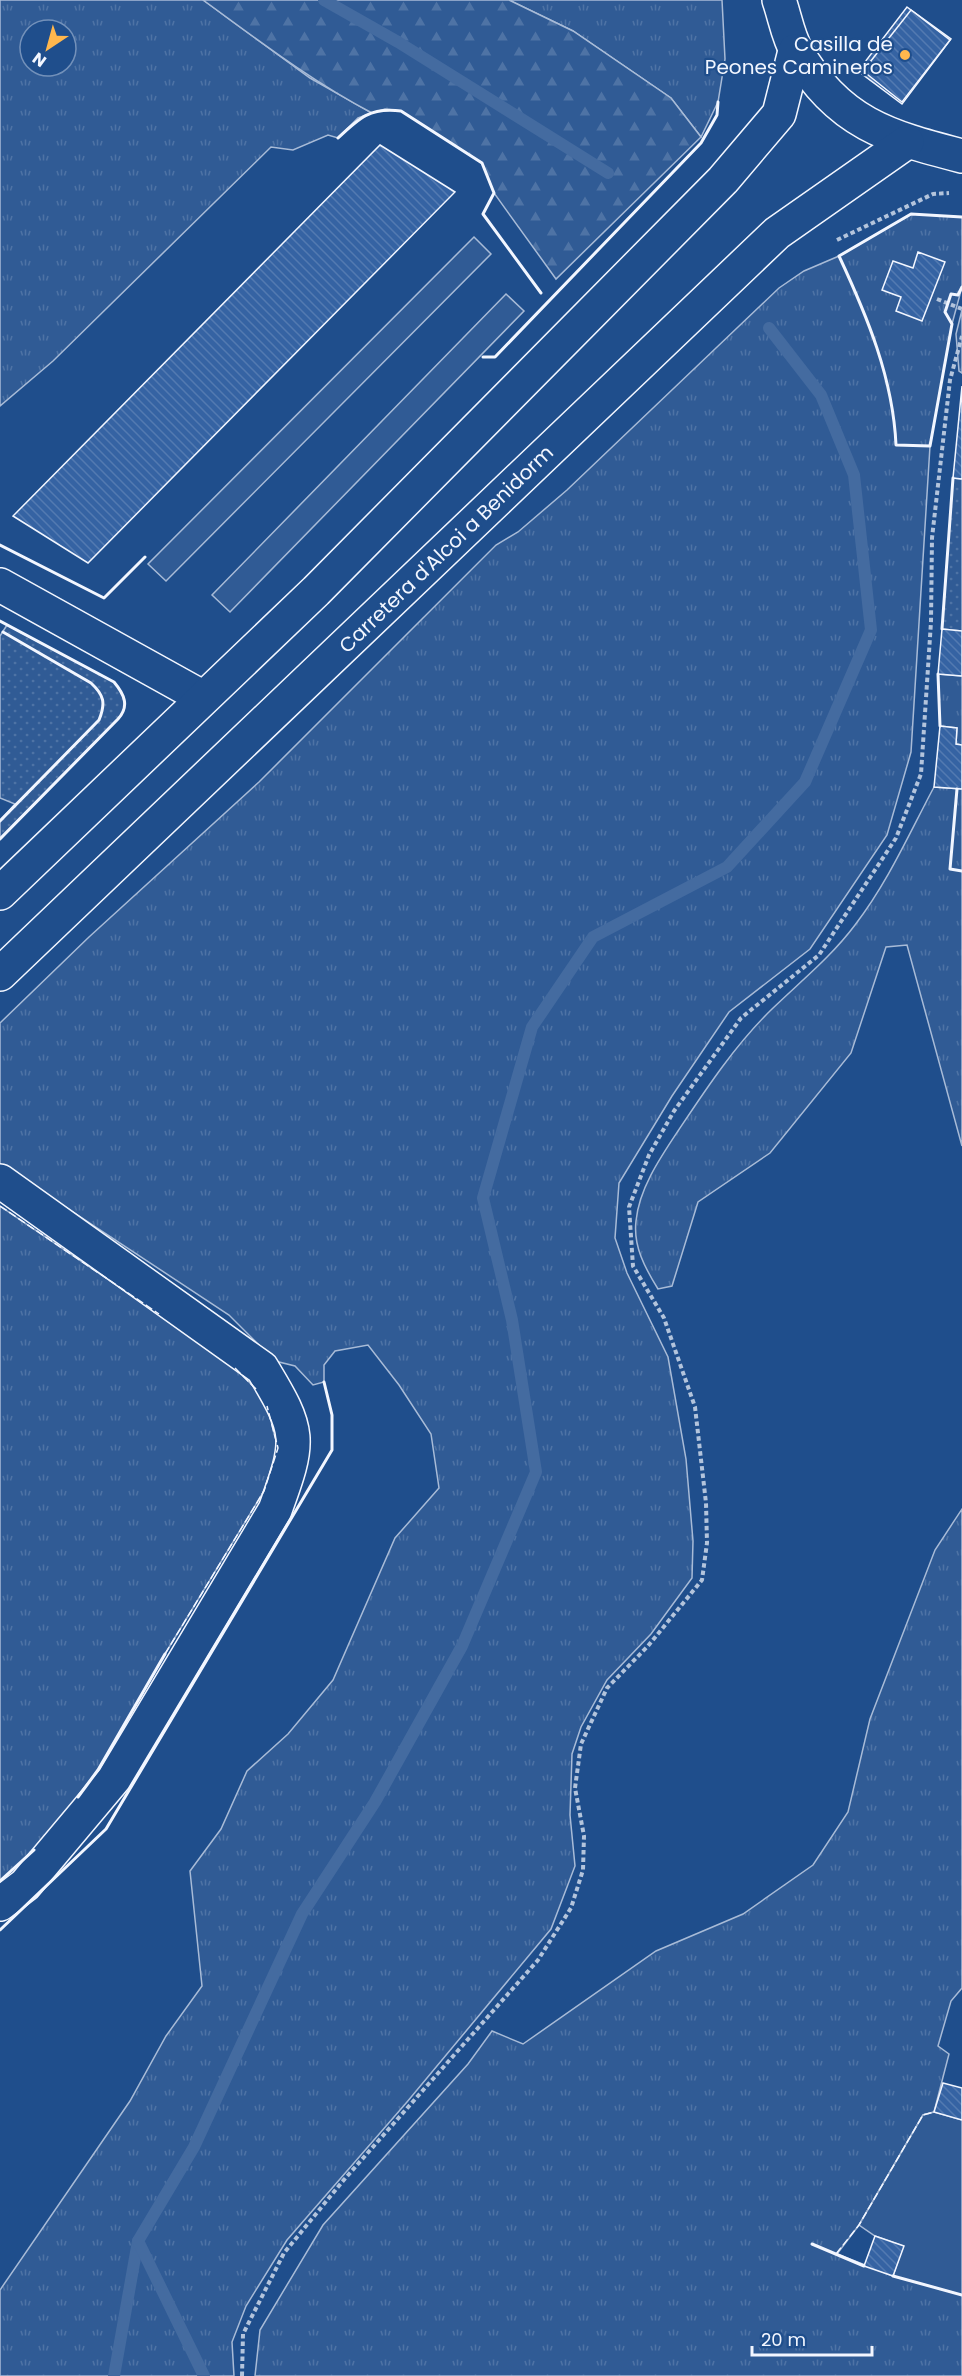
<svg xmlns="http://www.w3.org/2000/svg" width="962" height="2376" font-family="Poppins,sans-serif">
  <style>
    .grass { fill: url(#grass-tufts); stroke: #a8bbd7; stroke-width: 1.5; fill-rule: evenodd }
    .forest { fill: url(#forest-firs); stroke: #a8bbd7; stroke-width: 1.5 }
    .garden { fill: url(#garden-dots); stroke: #a8bbd7; stroke-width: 1.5 }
    .pitch { fill: #305b95; stroke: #a8bbd7; stroke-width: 1.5 }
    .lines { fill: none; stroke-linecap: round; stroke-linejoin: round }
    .stream { stroke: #446ba0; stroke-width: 12 }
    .building { fill: url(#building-back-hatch); stroke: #f2f6ff; stroke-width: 1.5 }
    .street-casing { stroke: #f2f6ff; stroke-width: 36 }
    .primary-casing { stroke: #f2f6ff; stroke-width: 36 }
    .path { stroke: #b3c4dc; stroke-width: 4; stroke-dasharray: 4.5 3; stroke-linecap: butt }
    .street { stroke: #1f4e8c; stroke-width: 33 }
    .primary { stroke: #1f4e8c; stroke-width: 33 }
    .fence { stroke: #f2f6ff; stroke-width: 1.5; stroke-dasharray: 8 3; stroke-linecap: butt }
    .wall { stroke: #f2f6ff; stroke-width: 3 }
    .poi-dot { fill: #ffb74d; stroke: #1f4e8c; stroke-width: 2 }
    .labels { text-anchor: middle; stroke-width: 4.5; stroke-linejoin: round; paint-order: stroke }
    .poi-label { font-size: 20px; fill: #f2f6ff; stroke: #1f4e8c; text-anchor: end }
    .street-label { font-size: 20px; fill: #f2f6ff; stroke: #1f4e8c }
  </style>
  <defs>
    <pattern id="grass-tufts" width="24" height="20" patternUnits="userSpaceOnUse" patternTransform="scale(1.5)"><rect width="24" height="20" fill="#305b95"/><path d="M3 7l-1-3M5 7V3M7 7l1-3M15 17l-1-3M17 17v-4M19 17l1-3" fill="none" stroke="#4e73a5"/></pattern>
    <pattern id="forest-firs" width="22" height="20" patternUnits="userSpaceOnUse" patternTransform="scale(1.5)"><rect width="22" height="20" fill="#305b95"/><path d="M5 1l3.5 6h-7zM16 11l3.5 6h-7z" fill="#4e73a5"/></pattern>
    <pattern id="garden-dots" width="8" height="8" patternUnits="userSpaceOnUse" patternTransform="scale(1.5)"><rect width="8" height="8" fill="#305b95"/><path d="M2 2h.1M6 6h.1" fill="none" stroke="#4e73a5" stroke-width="1.8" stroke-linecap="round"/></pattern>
    <pattern id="building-back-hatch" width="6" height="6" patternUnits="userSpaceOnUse" patternTransform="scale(1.5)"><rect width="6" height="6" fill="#3563a3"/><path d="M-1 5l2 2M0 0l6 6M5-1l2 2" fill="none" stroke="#537ab1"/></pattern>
  </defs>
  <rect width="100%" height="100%" fill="#1f4e8c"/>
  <g class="grass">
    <path d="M 0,0 L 203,0 L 310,78 L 372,113 L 358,118 L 338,138 L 328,135 L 293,150 L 271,147 L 53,361 L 0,406 ZM 30,30 L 66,30 L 66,66 L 30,66 Z"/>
    <path d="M 509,0 L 722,0 L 725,59 L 718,102 L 701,137 L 671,98 L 573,31 Z"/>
    <path d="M 911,214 L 962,217 L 962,287 L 952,324 L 930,446 L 911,752 L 887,835 L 810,949 L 729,1012 L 672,1096 L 619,1183 L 615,1238 L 627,1273 L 668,1357 L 686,1459 L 693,1541 L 692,1578 L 651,1634 L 607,1680 L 581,1727 L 572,1754 L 570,1815 L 575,1866 L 551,1929 L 407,2102 L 287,2240 L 246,2306 L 232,2342 L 234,2376 L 0,2376 L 0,2290 L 130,2101 L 166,2036 L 202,1986 L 190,1871 L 221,1829 L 247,1771 L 288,1734 L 333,1680 L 395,1538 L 439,1488 L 431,1434 L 399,1385 L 368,1345 L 335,1351 L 324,1365 L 324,1382 L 313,1385 L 295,1366 L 275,1361 L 229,1315 L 0,1164 L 0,1023 L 89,937 L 259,782 L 496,545 L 518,532 L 567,490 L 779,288 L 804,271 L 839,256 Z"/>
    <path d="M 938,674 L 962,676 L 962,745 L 956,744 L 957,728 L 940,726 Z"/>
    <path d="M 934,787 L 962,789 L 962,1146 L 907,945 L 886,947 L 851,1053 L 770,1153 L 698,1202 L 672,1286 L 658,1289 C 645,1268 633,1246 636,1221 C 639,1189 660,1158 678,1131 C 706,1089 735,1045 772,1009 C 801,981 831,957 855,925 C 888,882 909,834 934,787 Z"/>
    <path d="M 0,1206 L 228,1361 L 265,1398 L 278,1448 L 264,1491 L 165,1654 L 99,1770 L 42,1843 L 0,1881 Z"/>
    <path d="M 962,1509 L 962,1988 L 951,2001 L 938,2046 L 949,2054 L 934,2112 L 923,2115 L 859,2225 L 837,2254 L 893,2276 L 962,2295 L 962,2376 L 255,2376 L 260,2330 L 323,2225 L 468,2064 L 492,2031 L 523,2044 L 656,1951 L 743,1914 L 813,1865 L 848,1812 L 870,1719 L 935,1550 Z"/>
  </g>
  <g class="forest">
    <path d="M 203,0 L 509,0 L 573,31 L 671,98 L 701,137 L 556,279 L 494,193 L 482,163 L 401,111 L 385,109 L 372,113 C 311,81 258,40 203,0 Z"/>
    <path d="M 962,310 L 962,373 L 959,371 L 956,334 Z"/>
  </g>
  <g class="garden">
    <path d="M 953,478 L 962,479 L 962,631 L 942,629 Z"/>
    <path d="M 7,625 L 114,682 C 124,694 130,706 118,719 L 0,839 L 0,821 L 15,804 L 0,798 L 0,636 Z"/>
  </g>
  <g class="pitch">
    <path d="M 474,237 L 491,254 L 166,581 L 148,564 Z"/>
    <path d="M 506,294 L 524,311 L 230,612 L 212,595 Z"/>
    <path d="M 934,2112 L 962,2120 L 962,2295 L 893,2276 L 903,2246 L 875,2236 L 859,2225 L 923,2115 Z"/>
  </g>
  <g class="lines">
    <g class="stream">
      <path d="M 324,0 L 398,42 L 608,173"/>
      <path d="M 114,2376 L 138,2241"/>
      <path d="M 204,2376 L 138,2241 L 194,2147 L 302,1914 L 375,1802 L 462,1646 L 536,1472 L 512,1320 L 483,1198 L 532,1027 L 593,937 L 727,867 L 805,782 L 871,630 L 854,475 L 821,395 L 769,328"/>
    </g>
  </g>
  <g class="building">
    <path d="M 907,7 L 951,39 L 902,104 L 858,71 Z"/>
    <path d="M 911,10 L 950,40 L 902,102 L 863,71 Z"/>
    <path d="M 380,145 L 455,192 L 88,563 L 13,516 Z"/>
    <path d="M 918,252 L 945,262 L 922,321 L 896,311 L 901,297 L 882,290 L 893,261 L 913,268 Z"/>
    <path d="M 962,386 L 962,479 L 953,478 Z"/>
    <path d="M 942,629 L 962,631 L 962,676 L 938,674 Z"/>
    <path d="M 940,726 L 957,728 L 956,744 L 962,745 L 962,789 L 934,787 Z"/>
    <path d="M 943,2083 L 962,2088 L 962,2120 L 934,2112 Z"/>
    <path d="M 875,2236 L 904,2246 L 893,2276 L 864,2266 Z"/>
  </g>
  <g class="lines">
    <defs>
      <g id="street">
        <path d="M 0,585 L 202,697"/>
        <path d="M 0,1181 L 262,1368 C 301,1432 301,1439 275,1510 L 114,1779 L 25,1885 L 0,1904"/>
      </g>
      <g id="primary">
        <path d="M 779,0 C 785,17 788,37 797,52 C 838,123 888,137 962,156"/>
        <path d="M 0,893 L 316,591 L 723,180 L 779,114 L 795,51"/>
        <path d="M 0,974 L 777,233 L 907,142"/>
      </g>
    </defs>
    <use href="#street" class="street-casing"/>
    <use href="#primary" class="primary-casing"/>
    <g class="path">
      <path d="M 837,240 L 933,194 L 949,193"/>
      <path d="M 937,299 L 962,309"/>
      <path d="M 242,2376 L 243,2334 L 284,2253 L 342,2182 L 538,1960 L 571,1908 L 583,1870 L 584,1836 L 575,1788 L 581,1744 L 607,1688 L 648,1646 L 702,1580 L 707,1543 L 706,1503 L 695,1407 L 664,1318 L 633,1266 L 629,1207 L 649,1155 L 674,1111 L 741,1018 L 819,955 L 896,838 L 921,774 L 931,622 L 932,538 L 950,380 L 962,336"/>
    </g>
    <use href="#street" class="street"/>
    <use href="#primary" class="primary"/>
    <g class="fence">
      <path d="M 0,1206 L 159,1314"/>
      <path d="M 235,1368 L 256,1389"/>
      <path d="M 165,1654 L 264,1491 L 278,1448 L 267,1406"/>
      <path d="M 836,2254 L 859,2225 L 923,2115 L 934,2112"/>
    </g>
    <g class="wall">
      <path d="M 338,138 C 359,118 370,107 401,111 L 482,163 L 494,193 L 483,214 L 541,293"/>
      <path d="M 962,217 L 911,214 L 839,256 C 867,316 893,378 896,445 L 930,446 L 952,324 L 945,312 L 951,294 L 958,295 L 962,287"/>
      <path d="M 483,357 L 495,357 L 701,143 L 717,115 L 718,102"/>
      <path d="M 0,545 L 104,598 L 145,557"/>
      <path d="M 0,621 L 114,682 C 124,694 130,706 118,719 L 0,839"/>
      <path d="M 942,629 L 953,478"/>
      <path d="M 938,674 L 940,726"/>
      <path d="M 957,789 L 950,869 L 962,871"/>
      <path d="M 0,821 L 99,720 C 106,703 104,695 91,683 L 3,632"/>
      <path d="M 78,1797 L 98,1770 L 165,1654"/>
      <path d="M 0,1881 L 34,1850"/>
      <path d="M 0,1930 L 106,1829 L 332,1450 L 332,1415 L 324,1382"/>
      <path d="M 812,2244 L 864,2266"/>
      <path d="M 893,2276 L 962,2295"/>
    </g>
  </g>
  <circle class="poi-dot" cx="905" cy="55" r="6"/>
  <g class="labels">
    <g class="poi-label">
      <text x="893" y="51">Casilla de<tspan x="893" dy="23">Peones Camineros</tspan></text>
    </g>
    <g class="street-label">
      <text transform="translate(446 549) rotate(-44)" y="7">Carretera d'Alcoi a Benidorm</text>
    </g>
  </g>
  <g transform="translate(48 48) rotate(216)"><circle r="28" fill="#1f4e8c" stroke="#7391ba" stroke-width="1.5"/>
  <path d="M0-4.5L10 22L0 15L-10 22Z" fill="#ffb74d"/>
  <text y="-9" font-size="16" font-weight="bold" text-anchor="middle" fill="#f2f6ff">N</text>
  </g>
  <path d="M752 2346v9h120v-9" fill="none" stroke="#f2f6ff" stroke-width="3"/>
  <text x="761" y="2346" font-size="18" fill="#f2f6ff" stroke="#1f4e8c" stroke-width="4.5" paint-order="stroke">20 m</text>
</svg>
